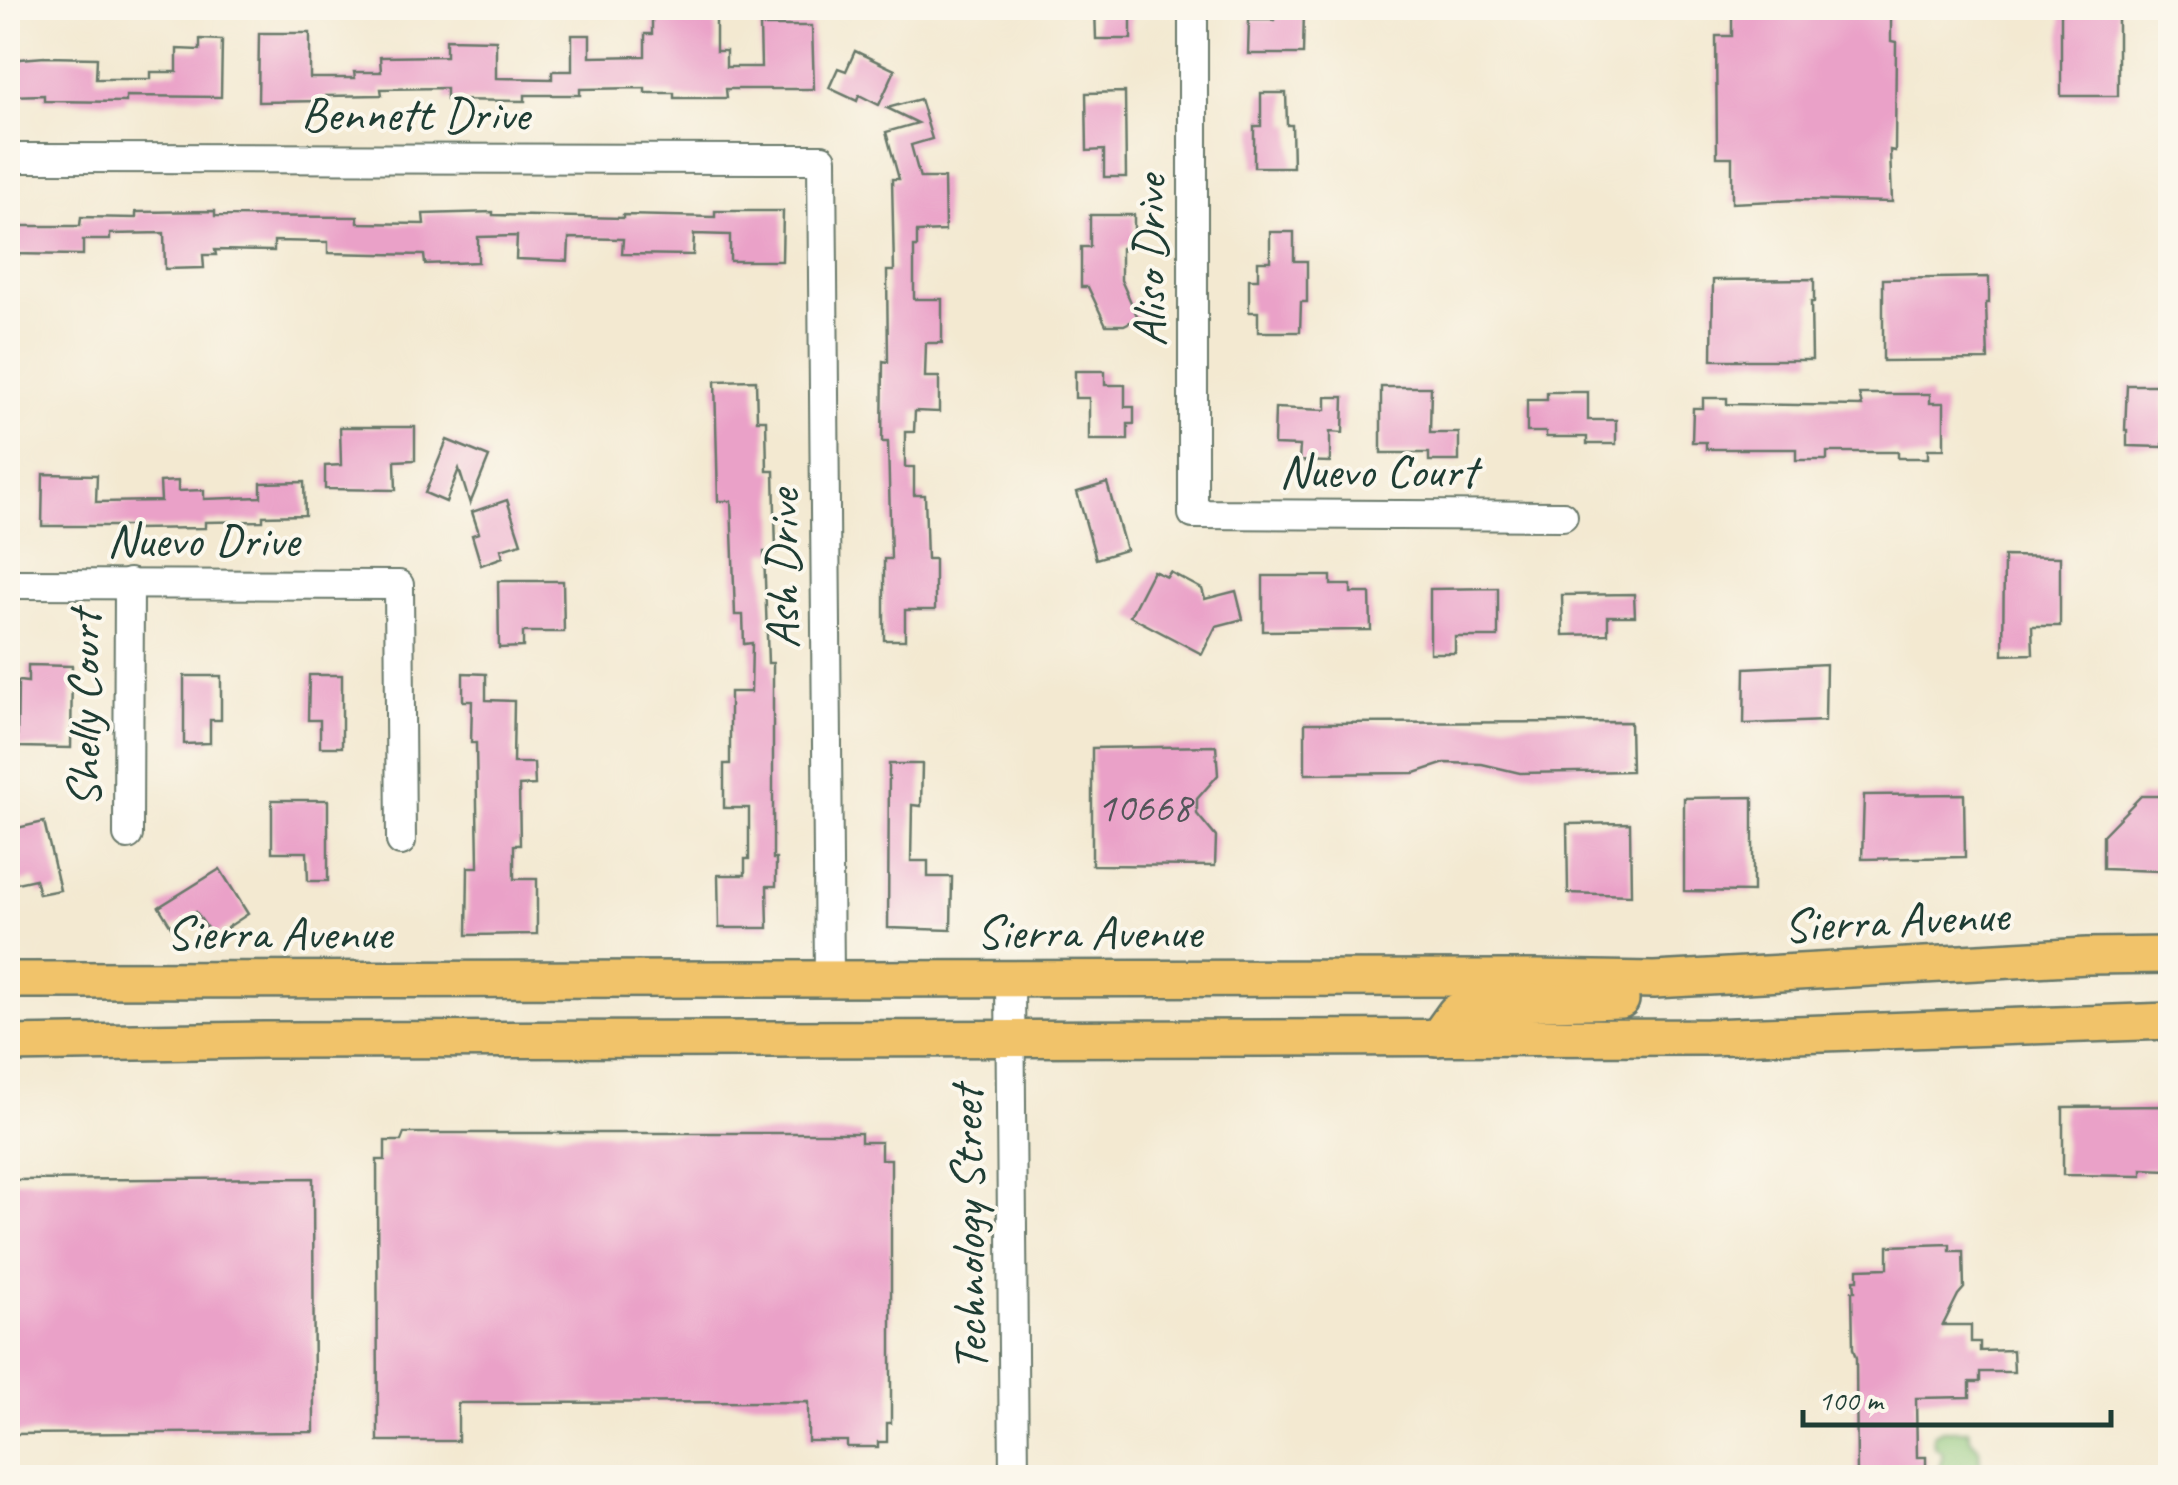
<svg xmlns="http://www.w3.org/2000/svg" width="2178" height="1485" font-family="Caveat,sans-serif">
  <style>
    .green { fill: #8ec679; stroke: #568256; stroke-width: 2.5 }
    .building { fill: #eaa1c8 }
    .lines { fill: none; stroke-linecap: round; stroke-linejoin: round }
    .minor-casing { stroke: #69796b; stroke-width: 32 }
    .major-casing { stroke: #69796b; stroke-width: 40 }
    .minor { stroke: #fff; stroke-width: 28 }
    .major { stroke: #f1c36a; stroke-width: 35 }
    .labels { text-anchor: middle; stroke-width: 8; stroke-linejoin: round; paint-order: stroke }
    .number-label { font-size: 42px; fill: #525659 }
    .street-label { font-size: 48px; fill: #1f3d34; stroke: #fbf7ec }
  </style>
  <rect width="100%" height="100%" fill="#fbf7ec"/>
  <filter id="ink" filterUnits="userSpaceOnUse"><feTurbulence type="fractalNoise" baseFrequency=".01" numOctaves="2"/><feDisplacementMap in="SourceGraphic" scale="20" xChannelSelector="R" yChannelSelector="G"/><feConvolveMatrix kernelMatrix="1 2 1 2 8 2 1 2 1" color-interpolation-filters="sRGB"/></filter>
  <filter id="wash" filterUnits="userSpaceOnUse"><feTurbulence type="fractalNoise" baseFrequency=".0048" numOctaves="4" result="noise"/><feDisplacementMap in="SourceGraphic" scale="40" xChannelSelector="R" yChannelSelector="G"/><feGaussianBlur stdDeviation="2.25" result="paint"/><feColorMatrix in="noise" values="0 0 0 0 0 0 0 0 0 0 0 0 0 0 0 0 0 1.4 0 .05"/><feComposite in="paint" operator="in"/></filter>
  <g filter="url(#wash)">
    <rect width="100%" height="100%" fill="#f3e9d1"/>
    <path class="green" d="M 1942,1430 L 1968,1430 L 1971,1440 L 1979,1448 L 1981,1477 L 1937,1477 L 1943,1453 L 1934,1446 L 1933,1435 Z"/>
    <g id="blocks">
      <g class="building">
        <path d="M 694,8 L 716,8 L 716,51 L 726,51 L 726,67 L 761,67 L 760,26 L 812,26 L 814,89 L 726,89 L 727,98 L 674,98 L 674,93 L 645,93 L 645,88 L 580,89 L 580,95 L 525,95 L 525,101 L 446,100 L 446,88 L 381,89 L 382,95 L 326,96 L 326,101 L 258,102 L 259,33 L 310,33 L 310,78 L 355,78 L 354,72 L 381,72 L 380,57 L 446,56 L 446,39 L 496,40 L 496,78 L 552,79 L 552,71 L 572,71 L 572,35 L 590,35 L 590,57 L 645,56 L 645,34 L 652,34 L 652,15 L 694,15 Z"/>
        <path d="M 1095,8 L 1131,8 L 1131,39 L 1096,39 Z"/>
        <path d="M 1274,8 L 1304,8 L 1303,54 L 1248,54 L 1249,20 L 1274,20 Z"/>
        <path d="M 1732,8 L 1891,8 L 1891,41 L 1896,42 L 1895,151 L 1890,150 L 1892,202 L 1797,200 L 1732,203 L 1732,157 L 1717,157 L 1716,36 L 1732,36 Z"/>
        <rect x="2061" y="8" width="57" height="88"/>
        <path d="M 200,39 L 222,40 L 221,97 L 126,96 L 126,102 L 44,101 L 44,95 L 8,96 L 8,60 L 45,57 L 97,58 L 96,79 L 151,79 L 151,72 L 177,72 L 177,49 L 200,50 Z"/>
        <path d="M 855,51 L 895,70 L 879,105 L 859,95 L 857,101 L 829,88 L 838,68 L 846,71 Z"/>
        <path d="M 1125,92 L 1126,177 L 1104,177 L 1104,150 L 1087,151 L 1086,93 Z"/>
        <path d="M 1261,93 L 1286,93 L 1287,125 L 1292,125 L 1293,167 L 1254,167 L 1254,126 L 1261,126 Z"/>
        <path d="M 920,99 L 932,139 L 911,145 L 920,178 L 944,178 L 945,231 L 917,232 L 917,247 L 914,247 L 914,299 L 942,299 L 942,343 L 926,343 L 925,377 L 939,377 L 939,412 L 915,411 L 914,432 L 905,432 L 905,467 L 914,467 L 914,495 L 925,495 L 927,559 L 935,559 L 935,610 L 905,610 L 905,640 L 884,640 L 884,559 L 891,559 L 888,442 L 882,442 L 883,361 L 888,362 L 887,271 L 894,271 L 892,179 L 899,179 L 886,132 L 918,123 L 887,108 Z"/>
        <path d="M 215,211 L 215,216 L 358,217 L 358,223 L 424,224 L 423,214 L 493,212 L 493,215 L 623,218 L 623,215 L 715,217 L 715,211 L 783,211 L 782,261 L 730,261 L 730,235 L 694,234 L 693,255 L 622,254 L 623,239 L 569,238 L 568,261 L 516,259 L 517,236 L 478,237 L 478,262 L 425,264 L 424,255 L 328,253 L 328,242 L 274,241 L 274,251 L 215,250 L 216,255 L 203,255 L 204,268 L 165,269 L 164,233 L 110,234 L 110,240 L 83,240 L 83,255 L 8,254 L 8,226 L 80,226 L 81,217 L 136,218 L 136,212 Z"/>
        <path d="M 1090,215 L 1134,215 L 1134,242 L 1121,248 L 1121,280 L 1138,318 L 1124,325 L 1106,325 L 1088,287 L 1081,287 L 1081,247 L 1090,247 Z"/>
        <path d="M 1270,232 L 1294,232 L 1294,261 L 1307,261 L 1307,302 L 1301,302 L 1300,332 L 1258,332 L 1258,312 L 1249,312 L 1249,279 L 1258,279 L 1258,261 L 1270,261 Z"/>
        <path d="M 1989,277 L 1989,303 L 1986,303 L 1988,360 L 1883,361 L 1883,279 Z"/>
        <path d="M 1814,279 L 1814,302 L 1811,302 L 1812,360 L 1712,360 L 1713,280 Z"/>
        <path d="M 1075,371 L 1105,371 L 1105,385 L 1125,385 L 1125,407 L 1134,407 L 1134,424 L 1128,424 L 1128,440 L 1089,440 L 1089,398 L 1075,398 Z"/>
        <path d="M 756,380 L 757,420 L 766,420 L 767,471 L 774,471 L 776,552 L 764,552 L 768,663 L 773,663 L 773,859 L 776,859 L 776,886 L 767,886 L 768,928 L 719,928 L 718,875 L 745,875 L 745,859 L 749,859 L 749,808 L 724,808 L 724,764 L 730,764 L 730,692 L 751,692 L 752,643 L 744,644 L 743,615 L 735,615 L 731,501 L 718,501 L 715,381 Z"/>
        <path d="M 2127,385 L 2164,385 L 2163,447 L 2127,446 L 2127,430 L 2125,430 Z"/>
        <path d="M 1381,387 L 1431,387 L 1430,433 L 1459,433 L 1459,461 L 1429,461 L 1429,453 L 1381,453 Z"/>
        <path d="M 1547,392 L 1588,392 L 1588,420 L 1616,420 L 1616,444 L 1587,444 L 1587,437 L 1546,437 L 1546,432 L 1527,432 L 1527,400 L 1547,400 Z"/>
        <path d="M 1859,394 L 1930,394 L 1930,403 L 1944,403 L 1944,449 L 1928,449 L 1928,458 L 1898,458 L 1898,452 L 1827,452 L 1827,460 L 1796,460 L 1796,449 L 1706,449 L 1706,442 L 1692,442 L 1693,408 L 1703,408 L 1703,398 L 1727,398 L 1727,404 L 1862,406 Z"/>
        <path d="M 1326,397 L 1344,397 L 1343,433 L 1330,432 L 1330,462 L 1299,461 L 1300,446 L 1274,445 L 1275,408 L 1326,410 Z"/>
        <path d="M 340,427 L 415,427 L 415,460 L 395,461 L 396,490 L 325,489 L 325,466 L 341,465 Z"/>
        <path d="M 447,440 L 489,457 L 470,504 L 459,469 L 446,502 L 425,493 Z"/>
        <path d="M 43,474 L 97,475 L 96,502 L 161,501 L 160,482 L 178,481 L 178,491 L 204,490 L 204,499 L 261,497 L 261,483 L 304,482 L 305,515 L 263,516 L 263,521 L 205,522 L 205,528 L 133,529 L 133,526 L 42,526 Z"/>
        <path d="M 1107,483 L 1126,550 L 1096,559 L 1077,492 Z"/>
        <path d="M 507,500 L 521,543 L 501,549 L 503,557 L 481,565 L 472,535 L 479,533 L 472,512 Z"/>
        <path d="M 2004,556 L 2060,557 L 2060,626 L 2032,626 L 2033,654 L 2003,655 Z"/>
        <path d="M 1153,571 L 1167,577 L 1170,572 L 1202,589 L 1205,599 L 1236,591 L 1243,619 L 1216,626 L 1202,654 L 1130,616 Z"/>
        <path d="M 1263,576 L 1331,576 L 1331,585 L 1351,585 L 1351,593 L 1370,593 L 1371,630 L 1263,631 Z"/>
        <path d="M 498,581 L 563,581 L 564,632 L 523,632 L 523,647 L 499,648 Z"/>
        <path d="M 1498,588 L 1498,637 L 1455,637 L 1455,653 L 1430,653 L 1430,589 Z"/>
        <path d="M 1634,594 L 1635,616 L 1608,616 L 1608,634 L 1563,635 L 1562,595 Z"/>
        <path d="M 1826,664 L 1825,721 L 1744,724 L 1745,668 Z"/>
        <path d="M 28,665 L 72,666 L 71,748 L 17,747 L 18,681 L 28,682 Z"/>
        <path d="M 463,673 L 486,674 L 486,700 L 514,701 L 513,763 L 534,763 L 535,785 L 519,786 L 520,845 L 514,845 L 514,879 L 537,879 L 537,934 L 467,935 L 468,867 L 478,867 L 476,743 L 471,743 L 472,701 L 463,701 Z"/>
        <path d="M 309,675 L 342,675 L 342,747 L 320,747 L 320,720 L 308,720 Z"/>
        <path d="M 184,676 L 221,676 L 221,720 L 210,720 L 210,743 L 184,744 Z"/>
        <path d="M 1630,722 L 1631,771 L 1520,773 L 1482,764 L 1445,763 L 1415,773 L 1305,774 L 1305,723 Z"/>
        <path d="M 1216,746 L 1218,775 L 1197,799 L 1197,814 L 1216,837 L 1215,866 L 1092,865 L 1092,748 Z"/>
        <path d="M 889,764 L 922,764 L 921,806 L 912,805 L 911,861 L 928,861 L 928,877 L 952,877 L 951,930 L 888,928 Z"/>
        <path d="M 1964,794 L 1965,857 L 1862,859 L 1864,795 Z"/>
        <path d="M 2141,796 L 2170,796 L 2170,858 L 2159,871 L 2103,869 L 2103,835 Z"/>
        <path d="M 1753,797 L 1753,892 L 1684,891 L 1684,798 Z"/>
        <path d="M 272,800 L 328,800 L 328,881 L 308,881 L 307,852 L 272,852 Z"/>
        <path d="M 44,822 L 60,890 L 39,894 L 35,879 L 8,885 L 8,830 Z"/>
        <path d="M 1630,823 L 1631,895 L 1568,893 L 1567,824 Z"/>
        <path d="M 220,869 L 248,914 L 213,937 L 196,912 L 172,928 L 159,907 Z"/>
        <path d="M 2168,1106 L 2169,1170 L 2142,1169 L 2142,1176 L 2063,1175 L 2063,1107 Z"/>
        <path d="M 404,1133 L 861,1133 L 861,1142 L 881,1142 L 881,1159 L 891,1159 L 891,1423 L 887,1423 L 887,1442 L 878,1442 L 878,1447 L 847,1447 L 847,1441 L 808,1441 L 808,1402 L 458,1403 L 458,1441 L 378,1441 L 377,1160 L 385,1160 L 385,1141 L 401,1141 Z"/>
        <path d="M 313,1178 L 314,1432 L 8,1434 L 8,1180 Z"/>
        <path d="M 1950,1244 L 1950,1251 L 1963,1251 L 1964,1288 L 1958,1295 L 1943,1325 L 1971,1325 L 1971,1342 L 1980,1342 L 1980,1351 L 2013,1350 L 2014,1372 L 1980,1372 L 1980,1382 L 1970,1382 L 1970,1397 L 1916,1398 L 1917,1457 L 1926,1457 L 1926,1478 L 1857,1478 L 1856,1358 L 1853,1349 L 1852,1291 L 1855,1291 L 1854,1280 L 1858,1280 L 1858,1269 L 1888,1268 L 1888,1246 Z"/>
      </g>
    </g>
  </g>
  <g filter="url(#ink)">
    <use href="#blocks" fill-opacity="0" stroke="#69796b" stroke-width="2.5"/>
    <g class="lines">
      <defs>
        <g id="minor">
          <path d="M 1193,8 L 1193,514 L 1563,516"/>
          <path d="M 8,158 L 822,159 L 829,978"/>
          <path d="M 8,584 L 399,585 L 401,841"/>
          <path d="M 128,835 L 129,583"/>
          <path d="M 1010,979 L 1014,1478"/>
        </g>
        <g id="major">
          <path d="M 8,980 L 1536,978 L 1654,980 L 2087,956 L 2170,955"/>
          <path d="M 1437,1038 L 1455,1013 L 1472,1004 L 1621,1000"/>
          <path d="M 8,1044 L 265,1040 L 1707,1037 L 2170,1021"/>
        </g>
      </defs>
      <use href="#minor" class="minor-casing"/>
      <use href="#major" class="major-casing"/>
      <use href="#minor" class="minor"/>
      <use href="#major" class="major"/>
    </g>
  </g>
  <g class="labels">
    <g class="number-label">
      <text x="1144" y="821">10668</text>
    </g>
    <g class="street-label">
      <text x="415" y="130">Bennett Drive</text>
      <text transform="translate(1148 261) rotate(-90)" y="17">Aliso Drive</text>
      <text x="1378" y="487">Nuevo Court</text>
      <text x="203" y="556">Nuevo Drive</text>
      <text transform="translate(781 569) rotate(-90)" y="17">Ash Drive</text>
      <text transform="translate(83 709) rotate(-90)" y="17">Shelly Court</text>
      <text transform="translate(1896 919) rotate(-3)" y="17">Sierra Avenue</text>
      <text x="1089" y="948">Sierra Avenue</text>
      <text x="279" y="949">Sierra Avenue</text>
      <text transform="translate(967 1229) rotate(-91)" y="17">Technology Street</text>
    </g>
  </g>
  <rect width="2178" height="1485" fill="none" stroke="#fbf7ec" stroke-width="40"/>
  <path d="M1803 1410v15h308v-15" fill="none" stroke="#1f3d34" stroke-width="5"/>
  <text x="1818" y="1410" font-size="30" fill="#1f3d34" stroke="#fbf7ec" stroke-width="8" paint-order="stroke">100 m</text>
</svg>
